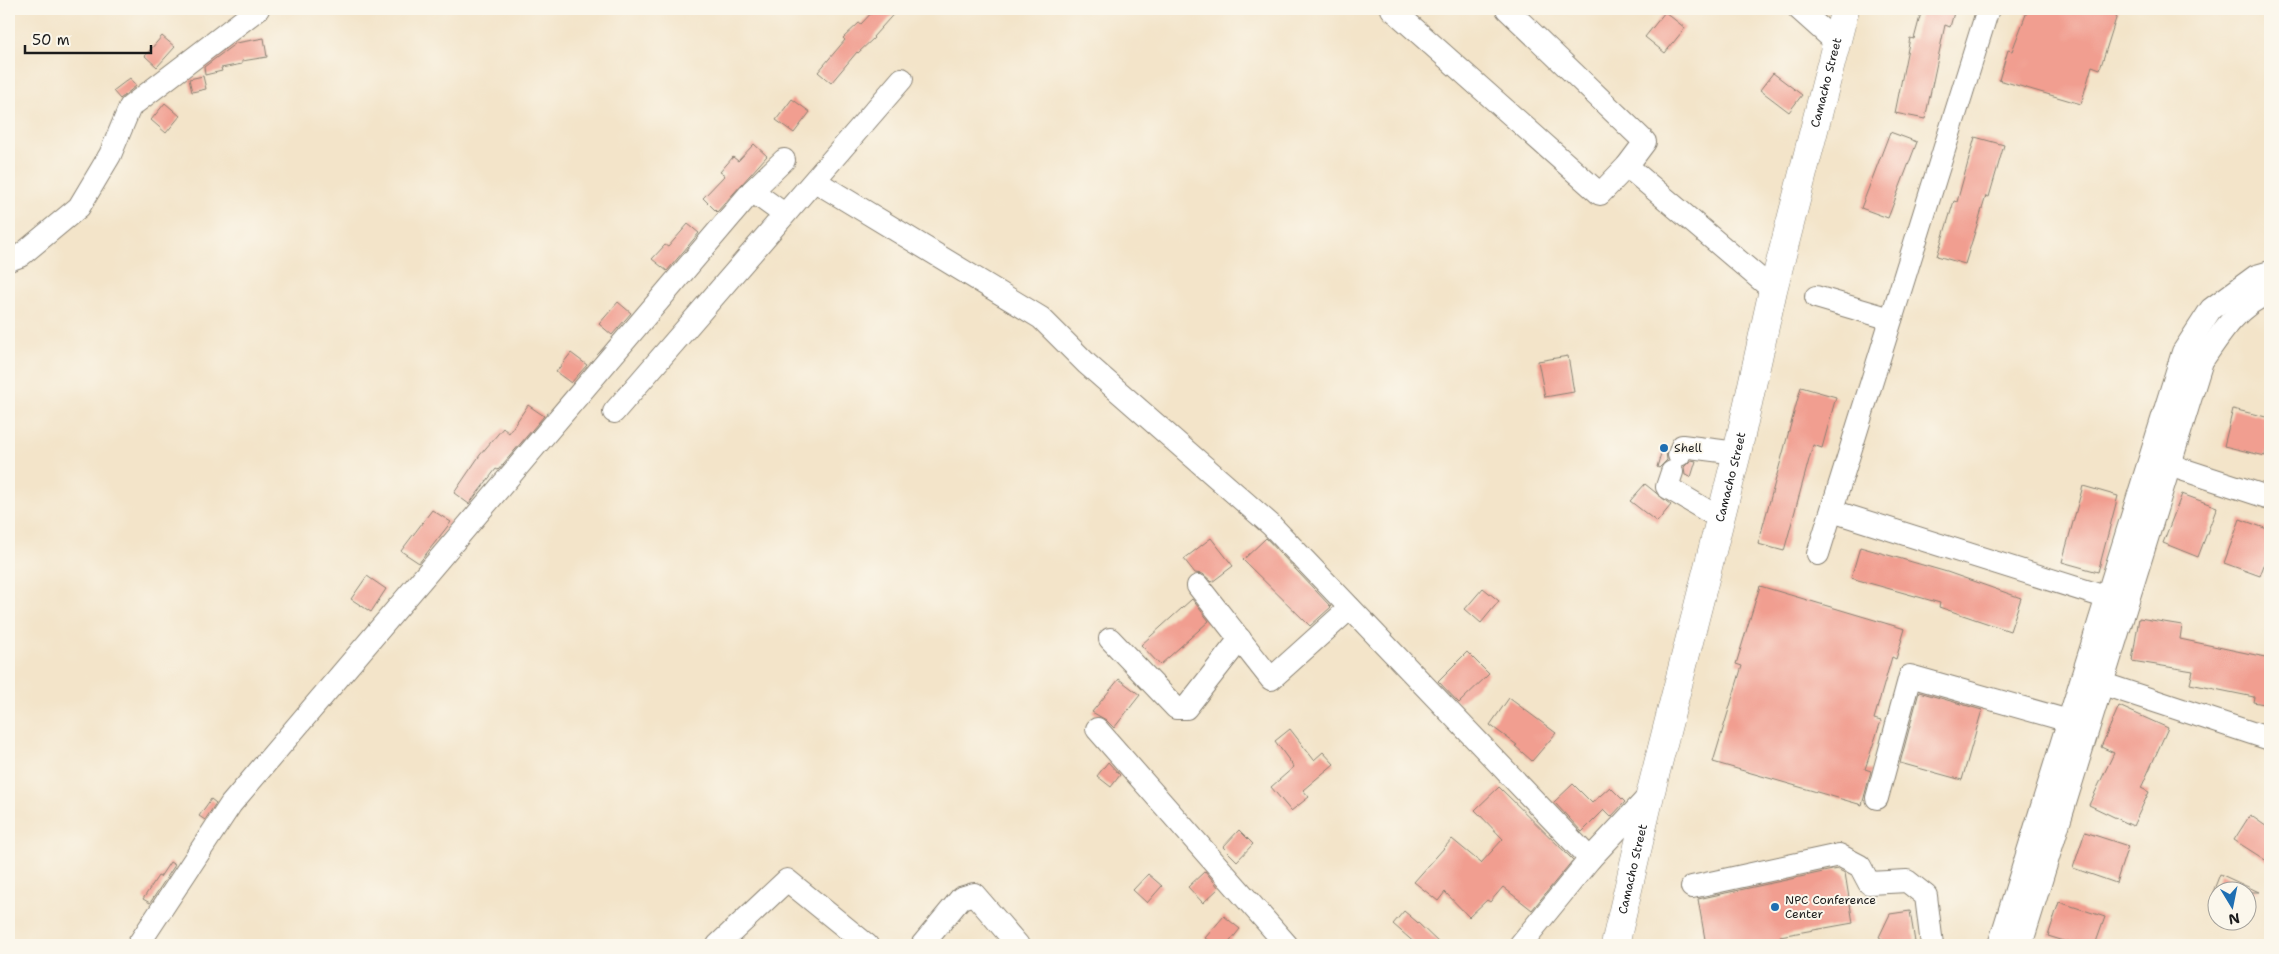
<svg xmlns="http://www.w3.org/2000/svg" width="2279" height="954" font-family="'Shantell Sans',sans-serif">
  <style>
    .building { fill: #f19e90 }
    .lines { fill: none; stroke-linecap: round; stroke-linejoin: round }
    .minor-casing { stroke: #888072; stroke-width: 24 }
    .major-casing { stroke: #888072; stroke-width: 29 }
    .minor { stroke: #fff; stroke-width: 22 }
    .major { stroke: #fff; stroke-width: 28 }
    .poi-dot { fill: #1f6fb2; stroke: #fbf7ec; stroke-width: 2 }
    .labels { text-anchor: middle; stroke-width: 4; stroke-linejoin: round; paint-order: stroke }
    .street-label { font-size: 12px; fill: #1c1c1c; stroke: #fbf7ec }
    .poi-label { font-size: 12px; fill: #1c1c1c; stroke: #fbf7ec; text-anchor: start }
  </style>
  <rect width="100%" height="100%" fill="#fbf7ec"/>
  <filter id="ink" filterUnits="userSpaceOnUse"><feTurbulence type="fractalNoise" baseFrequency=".02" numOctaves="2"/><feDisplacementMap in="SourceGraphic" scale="10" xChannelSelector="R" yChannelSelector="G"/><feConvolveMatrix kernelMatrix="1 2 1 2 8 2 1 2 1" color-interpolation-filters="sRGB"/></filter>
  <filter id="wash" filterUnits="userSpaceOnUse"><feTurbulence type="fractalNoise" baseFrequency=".0096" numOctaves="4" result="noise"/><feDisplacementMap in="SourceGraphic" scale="20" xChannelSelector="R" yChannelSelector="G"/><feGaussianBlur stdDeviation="1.12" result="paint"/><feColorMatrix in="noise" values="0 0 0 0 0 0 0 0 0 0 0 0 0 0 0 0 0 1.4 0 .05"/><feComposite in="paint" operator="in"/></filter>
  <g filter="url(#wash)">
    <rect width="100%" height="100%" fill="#f3e4c9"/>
    <g id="blocks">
      <g class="building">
        <path d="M 875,9 L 898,9 L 873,37 L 874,38 L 858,53 L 857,52 L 831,83 L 818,72 L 845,40 L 843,38 L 859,23 L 861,24 Z"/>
        <path d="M 1922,9 L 1955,9 L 1950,27 L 1945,25 L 1925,119 L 1895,113 L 1910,38 L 1914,39 Z"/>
        <path d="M 2028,9 L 2119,9 L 2100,69 L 2092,66 L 2081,104 L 1999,80 L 2008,50 L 2012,51 Z"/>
        <path d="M 1665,12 L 1685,28 L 1665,53 L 1645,37 Z"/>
        <path d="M 162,36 L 175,47 L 157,67 L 145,56 Z"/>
        <path d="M 264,38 L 267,57 L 242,61 L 242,64 L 221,68 L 222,71 L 205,75 L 204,67 L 236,43 Z"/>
        <path d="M 1773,73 L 1802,95 L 1789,112 L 1760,90 Z"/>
        <path d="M 203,76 L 206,89 L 192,92 L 189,79 Z"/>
        <path d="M 130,78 L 136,86 L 120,99 L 113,91 Z"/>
        <path d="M 792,99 L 810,112 L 794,133 L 776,120 Z"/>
        <path d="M 165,103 L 180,116 L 166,133 L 151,120 Z"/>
        <path d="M 1890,132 L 1917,142 L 1888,218 L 1861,208 Z"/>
        <path d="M 1975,137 L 2004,145 L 1989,197 L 1986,196 L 1965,264 L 1937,256 L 1954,201 L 1957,202 Z"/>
        <path d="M 754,144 L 767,156 L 717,212 L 703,198 L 725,175 L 720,172 L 733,157 L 738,161 Z"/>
        <path d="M 688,224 L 699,233 L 667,271 L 652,259 L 665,245 L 668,247 Z"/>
        <path d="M 618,302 L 631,313 L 612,335 L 599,324 Z"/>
        <path d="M 571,353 L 587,365 L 571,383 L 556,372 Z"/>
        <path d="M 1568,356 L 1574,392 L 1545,397 L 1538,361 Z"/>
        <path d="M 1801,387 L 1836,397 L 1822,448 L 1813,445 L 1784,551 L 1758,544 Z"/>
        <path d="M 528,405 L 544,416 L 498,470 L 496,469 L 469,504 L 454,493 L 480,455 L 503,428 L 509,433 Z"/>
        <path d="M 2233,409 L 2270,418 L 2270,434 L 2265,456 L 2224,446 Z"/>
        <path d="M 1662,450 L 1666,452 L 1667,460 L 1659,468 L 1657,467 Z"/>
        <path d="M 1691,460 L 1696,461 L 1691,477 L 1685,475 L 1684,467 Z"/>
        <path d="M 1645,484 L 1671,505 L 1657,522 L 1630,501 Z"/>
        <path d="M 2083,486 L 2118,496 L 2098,572 L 2062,562 Z"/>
        <path d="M 2182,494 L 2217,507 L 2198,557 L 2163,543 Z"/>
        <path d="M 432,510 L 451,522 L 419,563 L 401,551 Z"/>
        <path d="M 2240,519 L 2270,530 L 2270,549 L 2260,576 L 2224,563 Z"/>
        <path d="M 1211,538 L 1233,566 L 1212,582 L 1203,574 L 1195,573 L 1184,559 Z"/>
        <path d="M 1266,538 L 1331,607 L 1310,626 L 1243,560 Z"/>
        <path d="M 1860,547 L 1947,572 L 2021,598 L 2010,631 L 1939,607 L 1940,603 L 1851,578 Z"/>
        <path d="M 367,576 L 386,589 L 371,612 L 351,599 Z"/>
        <path d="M 1760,586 L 1905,629 L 1896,659 L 1892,657 L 1874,719 L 1881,721 L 1865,769 L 1871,771 L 1862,805 L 1713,762 L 1742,666 L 1736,664 Z"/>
        <path d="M 1483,588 L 1499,601 L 1481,623 L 1465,609 Z"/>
        <path d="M 1192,599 L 1209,621 L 1160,665 L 1141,645 Z"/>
        <path d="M 2139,618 L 2182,625 L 2180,639 L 2270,658 L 2270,705 L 2253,702 L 2254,697 L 2190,684 L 2193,671 L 2132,661 Z"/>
        <path d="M 1467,652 L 1489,674 L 1459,703 L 1438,681 Z"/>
        <path d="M 1119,679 L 1140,695 L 1114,728 L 1106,720 L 1092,712 Z"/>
        <path d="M 1919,692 L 1982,710 L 1962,780 L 1900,763 Z"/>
        <path d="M 1509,698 L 1556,733 L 1532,761 L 1515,746 L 1517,745 L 1490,725 Z"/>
        <path d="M 2119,706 L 2168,728 L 2141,788 L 2149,792 L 2133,826 L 2089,805 L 2114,753 L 2101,747 Z"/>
        <path d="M 1290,729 L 1314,760 L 1323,752 L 1334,764 L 1303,790 L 1309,797 L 1291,811 L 1271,787 L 1294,767 L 1275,741 Z"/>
        <path d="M 1108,762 L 1120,775 L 1111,787 L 1097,776 Z"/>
        <path d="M 1573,784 L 1592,803 L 1610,787 L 1625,802 L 1611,817 L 1604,810 L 1582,832 L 1554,802 Z"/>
        <path d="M 1499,787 L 1573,860 L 1532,910 L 1503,887 L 1490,902 L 1487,900 L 1469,917 L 1445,892 L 1438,901 L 1414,882 L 1452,839 L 1481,863 L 1503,839 L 1475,810 Z"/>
        <path d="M 211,799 L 216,803 L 205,820 L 199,816 Z"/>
        <path d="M 2250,815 L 2270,829 L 2270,863 L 2234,840 Z"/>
        <path d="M 1239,830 L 1253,844 L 1237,861 L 1223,847 Z"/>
        <path d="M 2085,832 L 2128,846 L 2116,883 L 2073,868 Z"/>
        <path d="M 170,862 L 175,865 L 150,903 L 143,899 L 158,876 L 160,877 Z"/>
        <path d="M 1837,869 L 1845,873 L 1853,923 L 1780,936 L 1782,945 L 1706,945 L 1698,899 Z"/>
        <path d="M 1205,871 L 1219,888 L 1203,903 L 1188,887 Z"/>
        <path d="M 1148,874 L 1162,886 L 1147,903 L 1133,890 Z"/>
        <path d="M 2220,874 L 2259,892 L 2213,892 Z"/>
        <path d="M 2059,902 L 2105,917 L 2095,945 L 2077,945 L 2048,936 Z"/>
        <path d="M 1404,911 L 1417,922 L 1441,945 L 1417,945 L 1393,924 Z"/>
        <path d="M 1910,911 L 1915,942 L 1891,945 L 1879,937 L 1890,914 Z"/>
        <path d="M 1224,916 L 1240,929 L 1227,945 L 1214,945 L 1205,938 Z"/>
      </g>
    </g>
  </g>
  <g filter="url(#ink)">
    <use href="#blocks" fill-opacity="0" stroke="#888072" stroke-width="1"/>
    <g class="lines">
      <defs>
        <g id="minor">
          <path d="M 1392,9 L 1600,194 L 1627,166 L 1645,142 L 1507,9"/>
          <path d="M 1799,9 L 1837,43"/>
          <path d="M 1627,166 L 1773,290"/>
          <path d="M 815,181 L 1041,318 L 1087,364 L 1271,525 L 1590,859"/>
          <path d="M 752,191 L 784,214"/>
          <path d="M 9,260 L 20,256 L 79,207 L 110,155 L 130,107 L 258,9"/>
          <path d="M 1816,297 L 1891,319"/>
          <path d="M 614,412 L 902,79"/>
          <path d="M 1679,455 L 1682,446 L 1737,453"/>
          <path d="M 2157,461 L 2270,498"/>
          <path d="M 1672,472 L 1667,487 L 1721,519"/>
          <path d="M 1832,511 L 2121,602"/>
          <path d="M 1818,554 L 1988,9"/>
          <path d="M 1198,586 L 1271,679 L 1350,608"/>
          <path d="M 1110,639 L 1176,708 L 1186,708 L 1240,639"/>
          <path d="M 2088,679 L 2270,739"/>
          <path d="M 1097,729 L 1287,945"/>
          <path d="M 1877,798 L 1910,676 L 2069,721"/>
          <path d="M 1692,887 L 1839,855 L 1860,866 L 1869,883 L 1907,881 L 1926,896 L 1932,945"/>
          <path d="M 138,945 L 231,804 L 752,191 L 784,160"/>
          <path d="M 718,945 L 787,880 L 867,945"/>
          <path d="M 922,945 L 961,898 L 974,894 L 1018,945"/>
          <path d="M 1520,945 L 1590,859 L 1650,795"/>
          <path d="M 1999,945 L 2183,352 L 2211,309 L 2256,276 L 2270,272"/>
          <path d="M 2021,945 L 2202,361 C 2220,334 2239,304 2270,293"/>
        </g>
        <g id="major">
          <path id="s1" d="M 1615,945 L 1650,795 L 1737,453 L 1773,290 L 1845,9"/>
        </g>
      </defs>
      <use href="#minor" class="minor-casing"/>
      <use href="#major" class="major-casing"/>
      <use href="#minor" class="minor"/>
      <use href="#major" class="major"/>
    </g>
  </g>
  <g class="poi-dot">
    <circle cx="1664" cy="448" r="5"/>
    <circle cx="1775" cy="907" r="5"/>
  </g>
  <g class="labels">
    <g class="street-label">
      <text dy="4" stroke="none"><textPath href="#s1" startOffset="888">Camacho Street</textPath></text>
      <text dy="4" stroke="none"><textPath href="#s1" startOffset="482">Camacho Street</textPath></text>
      <text dy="4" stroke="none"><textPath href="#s1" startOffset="78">Camacho Street</textPath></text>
    </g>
    <g class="poi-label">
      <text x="1674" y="452">Shell</text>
      <text x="1785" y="904">NPC Conference<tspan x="1785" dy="14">Center</tspan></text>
    </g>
  </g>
  <rect width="2279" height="954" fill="none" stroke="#fbf7ec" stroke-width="30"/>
  <g transform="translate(2232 906) rotate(170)"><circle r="24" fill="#fbf7ec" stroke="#a29f99"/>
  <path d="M0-4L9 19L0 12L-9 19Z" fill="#1f6fb2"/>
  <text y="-8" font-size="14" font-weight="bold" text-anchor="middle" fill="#1c1c1c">N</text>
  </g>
  <path d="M25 45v8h126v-8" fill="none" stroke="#1c1c1c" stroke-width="2.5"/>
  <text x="32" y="45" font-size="15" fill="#1c1c1c" stroke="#fbf7ec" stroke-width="4" paint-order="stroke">50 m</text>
</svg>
